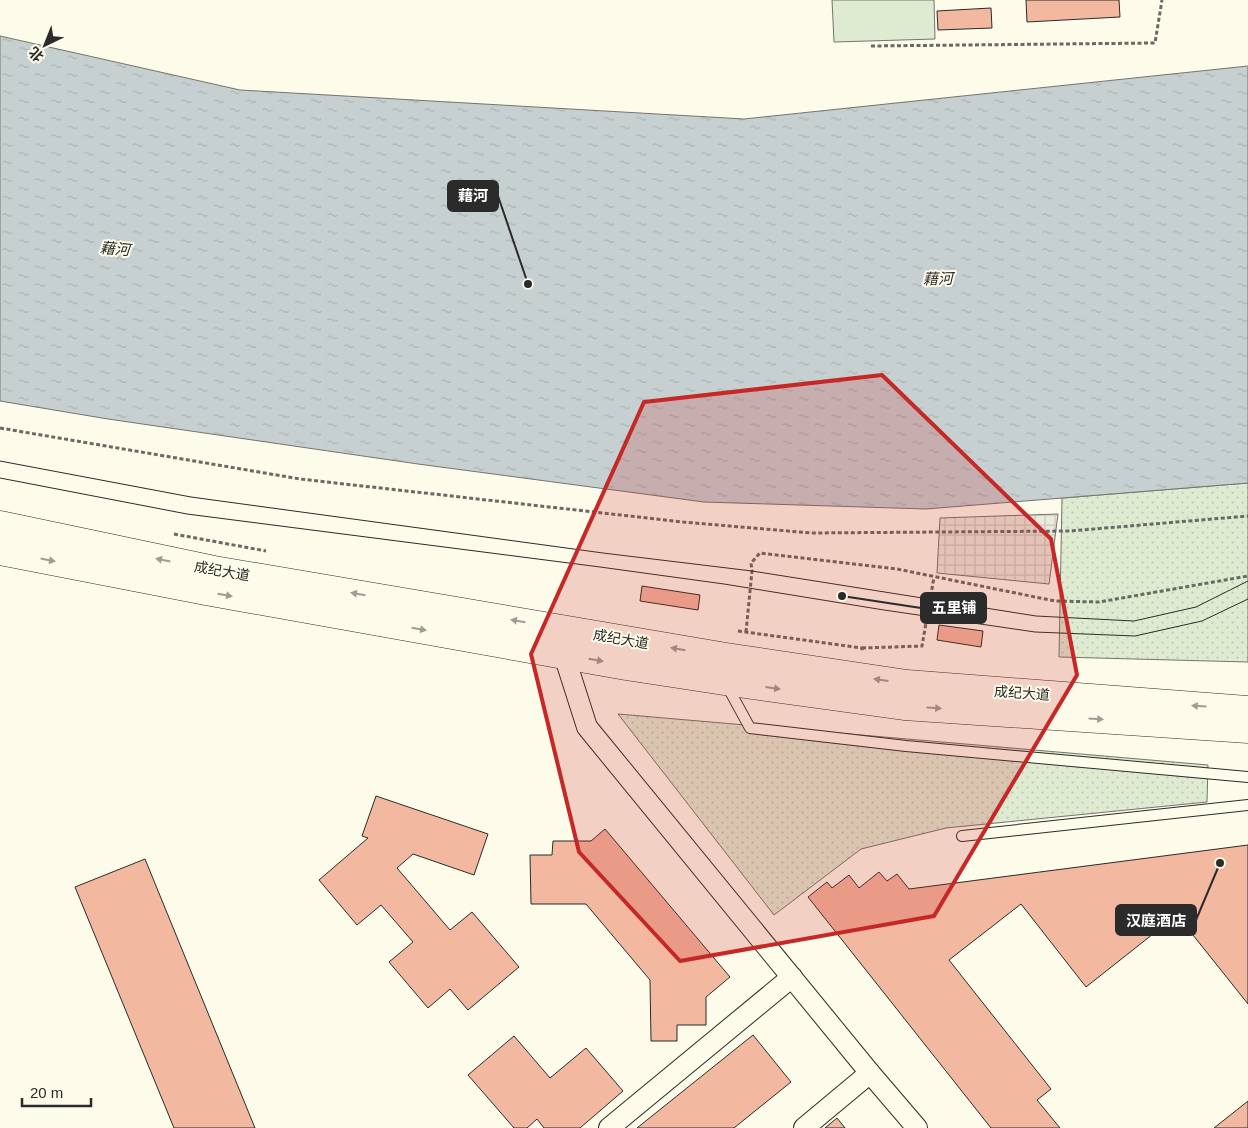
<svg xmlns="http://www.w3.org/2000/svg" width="1248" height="1128" font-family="Helvetica,'Noto Sans SC',sans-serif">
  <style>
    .park { fill: url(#park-dots); stroke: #74746e }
    .pitch { fill: #deebd1; stroke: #74746e }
    .plaza { fill: url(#plaza-grid); stroke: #74746e }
    .water { fill: url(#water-ripples); stroke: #74746e }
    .building { fill: #f2b8a0; stroke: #2b2b2b }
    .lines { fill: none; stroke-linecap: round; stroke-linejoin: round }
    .lane-casing { stroke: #2b2b2b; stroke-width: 12 }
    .street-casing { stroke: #2b2b2b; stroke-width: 22 }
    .primary-casing { stroke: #2b2b2b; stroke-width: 29 }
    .path { stroke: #6a6964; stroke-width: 3; stroke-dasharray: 4 2.5; stroke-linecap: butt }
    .lane { stroke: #fdfbea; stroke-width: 10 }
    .street { stroke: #fdfbea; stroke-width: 20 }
    .primary { stroke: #fdfbea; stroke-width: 28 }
    .tram { stroke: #2b2b2b; stroke-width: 1 }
    .oneway { fill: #9e9d94 }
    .marked { fill: #c62828; fill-opacity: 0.2; stroke: #c62828; stroke-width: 4; stroke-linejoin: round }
    .labels { text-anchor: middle; stroke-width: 4; stroke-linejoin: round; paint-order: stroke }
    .street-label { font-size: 14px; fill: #2b2b2b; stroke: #fdfbea }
    .water-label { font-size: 15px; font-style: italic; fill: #2b2b2b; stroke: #fdfbea }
    .leader { fill: none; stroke: #2b2b2b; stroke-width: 2 }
    .callout-dot { fill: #2b2b2b; stroke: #fdfbea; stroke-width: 2 }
    .callout { fill: #2b2b2b; stroke: #2b2b2b; stroke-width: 2 }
    .callout-label { font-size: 15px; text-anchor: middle; font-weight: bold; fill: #fff }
  </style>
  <defs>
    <pattern id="park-dots" width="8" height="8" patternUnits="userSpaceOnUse" patternTransform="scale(1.25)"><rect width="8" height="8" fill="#deebd1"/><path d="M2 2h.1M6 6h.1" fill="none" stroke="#bfcab4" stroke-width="1.8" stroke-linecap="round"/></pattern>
    <pattern id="plaza-grid" width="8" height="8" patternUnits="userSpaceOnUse" patternTransform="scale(1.25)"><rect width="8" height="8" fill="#eceadb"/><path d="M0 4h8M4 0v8" fill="none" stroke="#cbc9bc"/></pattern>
    <pattern id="water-ripples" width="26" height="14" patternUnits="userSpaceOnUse" patternTransform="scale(1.25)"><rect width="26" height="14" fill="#c7d0d0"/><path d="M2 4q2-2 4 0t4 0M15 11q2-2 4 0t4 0" fill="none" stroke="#abb3b3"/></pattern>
  </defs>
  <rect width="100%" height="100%" fill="#fdfbea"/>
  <g class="park">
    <path d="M 1248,483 L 1248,662 L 1059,657 L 1062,498 Z"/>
    <path d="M 618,714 L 1208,765 L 1207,802 L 946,828 L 861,849 L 774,915 Z"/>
  </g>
  <path class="pitch" d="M 832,0 L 934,0 L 935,39 L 834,42 Z"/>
  <path class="plaza" d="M 1058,514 L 1049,584 L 937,573 L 940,518 Z"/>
  <path class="water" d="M 0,36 L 240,90 L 744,119 L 1248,66 L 1248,483 L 926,509 L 704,502 L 418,464 L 108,419 L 0,401 Z"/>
  <g class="building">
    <path d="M 1026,0 L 1119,0 L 1120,17 L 1027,22 Z"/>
    <path d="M 991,8 L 992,28 L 938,30 L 937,11 Z"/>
    <path d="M 642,586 L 700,595 L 698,610 L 640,601 Z"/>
    <path d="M 939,625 L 983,631 L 981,647 L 937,640 Z"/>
    <path d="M 376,796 L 488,834 L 474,875 L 413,854 L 397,868 L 450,930 L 472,912 L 519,967 L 468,1010 L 450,989 L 428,1008 L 389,962 L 413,942 L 381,905 L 357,925 L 319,880 L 368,838 L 362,836 Z"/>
    <path d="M 605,829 L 730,977 L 706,997 L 706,1025 L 677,1025 L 677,1041 L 651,1041 L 650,980 L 586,904 L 531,904 L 530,855 L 552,855 L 553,841 L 591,841 Z"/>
    <path d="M 1248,845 L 1248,1004 L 1177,915 L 1086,987 L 1021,904 L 949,960 L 1051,1089 L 1037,1100 L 1060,1128 L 991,1128 L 808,897 L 827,882 L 832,888 L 849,875 L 859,888 L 879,872 L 887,881 L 897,874 L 909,889 Z"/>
    <path d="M 145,859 L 255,1128 L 174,1128 L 75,887 Z"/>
    <path d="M 753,1035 L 791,1082 L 734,1128 L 637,1128 Z"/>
    <path d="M 514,1036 L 550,1078 L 586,1048 L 623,1091 L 580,1128 L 544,1128 L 537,1119 L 527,1128 L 514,1128 L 468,1075 Z"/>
    <path d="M 1248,1101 L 1248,1128 L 1214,1128 Z"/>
    <path d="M 837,1118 L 845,1128 L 825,1128 Z"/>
  </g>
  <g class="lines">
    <defs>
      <g id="lane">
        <path d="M 726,684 L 750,728 L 906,746 L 1248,777"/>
        <path d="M 962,836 L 1248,805"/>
      </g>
      <g id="street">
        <path d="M 564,655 L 587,727 L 870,1073 L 917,1128"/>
        <path d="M 609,1128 L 792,977"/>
        <path d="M 804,1128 L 870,1073"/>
      </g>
      <g id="primary">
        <path d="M 0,525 L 214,570 L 726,657 L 907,684 L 1248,710"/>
        <path d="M 0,551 L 206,591 L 626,666 L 724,681 L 904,706 L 1248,729"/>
      </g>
    </defs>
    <use href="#lane" class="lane-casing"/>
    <use href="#street" class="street-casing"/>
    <use href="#primary" class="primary-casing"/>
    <g class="path">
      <path d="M 871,46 L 1155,43 L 1162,0"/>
      <path d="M 0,428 L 300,479 L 683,522 L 811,533 L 1070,531 L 1248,516"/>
      <path d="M 174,534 L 266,551"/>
      <path d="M 738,631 L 862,648 L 862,651"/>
      <path d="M 746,632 L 752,571 L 751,563 L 760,553 L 897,569 L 1055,601 L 1099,602 L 1248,576"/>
      <path d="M 862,648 L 922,646 L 934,577"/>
    </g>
    <use href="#lane" class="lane"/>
    <use href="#street" class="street"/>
    <use href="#primary" class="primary"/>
    <g class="tram">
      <path d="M 0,461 L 191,497 L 603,553 L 752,571 L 1036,616 L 1134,621 L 1196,607 L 1248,581"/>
      <path d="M 0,478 L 187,514 L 600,567 L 724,584 L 884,610 L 1035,632 L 1135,636 L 1202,621 L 1248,599"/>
    </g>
  </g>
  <defs><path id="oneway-solid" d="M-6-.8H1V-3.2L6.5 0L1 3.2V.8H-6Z" transform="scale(1.25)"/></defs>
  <g class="oneway">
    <use href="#oneway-solid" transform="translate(48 560) rotate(11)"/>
    <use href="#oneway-solid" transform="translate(163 560) rotate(-168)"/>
    <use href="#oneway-solid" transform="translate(358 594) rotate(-170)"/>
    <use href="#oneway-solid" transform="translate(225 595) rotate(10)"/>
    <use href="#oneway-solid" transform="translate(518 621) rotate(-170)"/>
    <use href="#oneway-solid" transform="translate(419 629) rotate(10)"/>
    <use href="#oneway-solid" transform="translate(678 649) rotate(-170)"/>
    <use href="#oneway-solid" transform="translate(596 660) rotate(10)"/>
    <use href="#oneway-solid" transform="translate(881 680) rotate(-172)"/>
    <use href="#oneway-solid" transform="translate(773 688) rotate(8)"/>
    <use href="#oneway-solid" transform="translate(1199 706) rotate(-176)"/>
    <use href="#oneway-solid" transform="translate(934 708) rotate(4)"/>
    <use href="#oneway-solid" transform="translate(1096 719) rotate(4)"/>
  </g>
  <path class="marked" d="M 882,375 L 1051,539 L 1077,675 L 934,916 L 680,961 L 579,852 L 531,654 L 644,402 Z"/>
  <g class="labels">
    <g class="street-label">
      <text transform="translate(222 571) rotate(10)" y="5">成纪大道</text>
      <text transform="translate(621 639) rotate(10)" y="5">成纪大道</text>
      <text transform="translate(1022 693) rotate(4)" y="5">成纪大道</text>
    </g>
    <g class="water-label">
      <text transform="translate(115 249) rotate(5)" y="5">藉河</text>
      <text transform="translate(938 279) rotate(-1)" y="5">藉河</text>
    </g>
  </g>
  <path class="leader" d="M528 284L498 196M842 596L921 608M1220 863L1196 920"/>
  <g class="callout-dot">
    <circle cx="528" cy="284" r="5"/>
    <circle cx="842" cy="596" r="5"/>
    <circle cx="1220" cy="863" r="5"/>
  </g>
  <g class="callout">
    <rect x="448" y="181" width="50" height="30" rx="5"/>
    <rect x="921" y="593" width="65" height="30" rx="5"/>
    <rect x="1116" y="905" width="80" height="30" rx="5"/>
  </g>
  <g class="callout-label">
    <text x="473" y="201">藉河</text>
    <text x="954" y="613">五里铺</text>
    <text x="1156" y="926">汉庭酒店</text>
  </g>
  <g transform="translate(45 45) rotate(223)" stroke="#fdfbea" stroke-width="4" paint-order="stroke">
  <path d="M0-4L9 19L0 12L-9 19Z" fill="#2b2b2b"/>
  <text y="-8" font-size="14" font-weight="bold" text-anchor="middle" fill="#2b2b2b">北</text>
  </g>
  <path d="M22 1098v8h69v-8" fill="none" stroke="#2b2b2b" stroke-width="2.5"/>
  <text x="30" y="1098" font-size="15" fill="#2b2b2b" stroke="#fdfbea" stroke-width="4" paint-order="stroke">20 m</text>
</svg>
